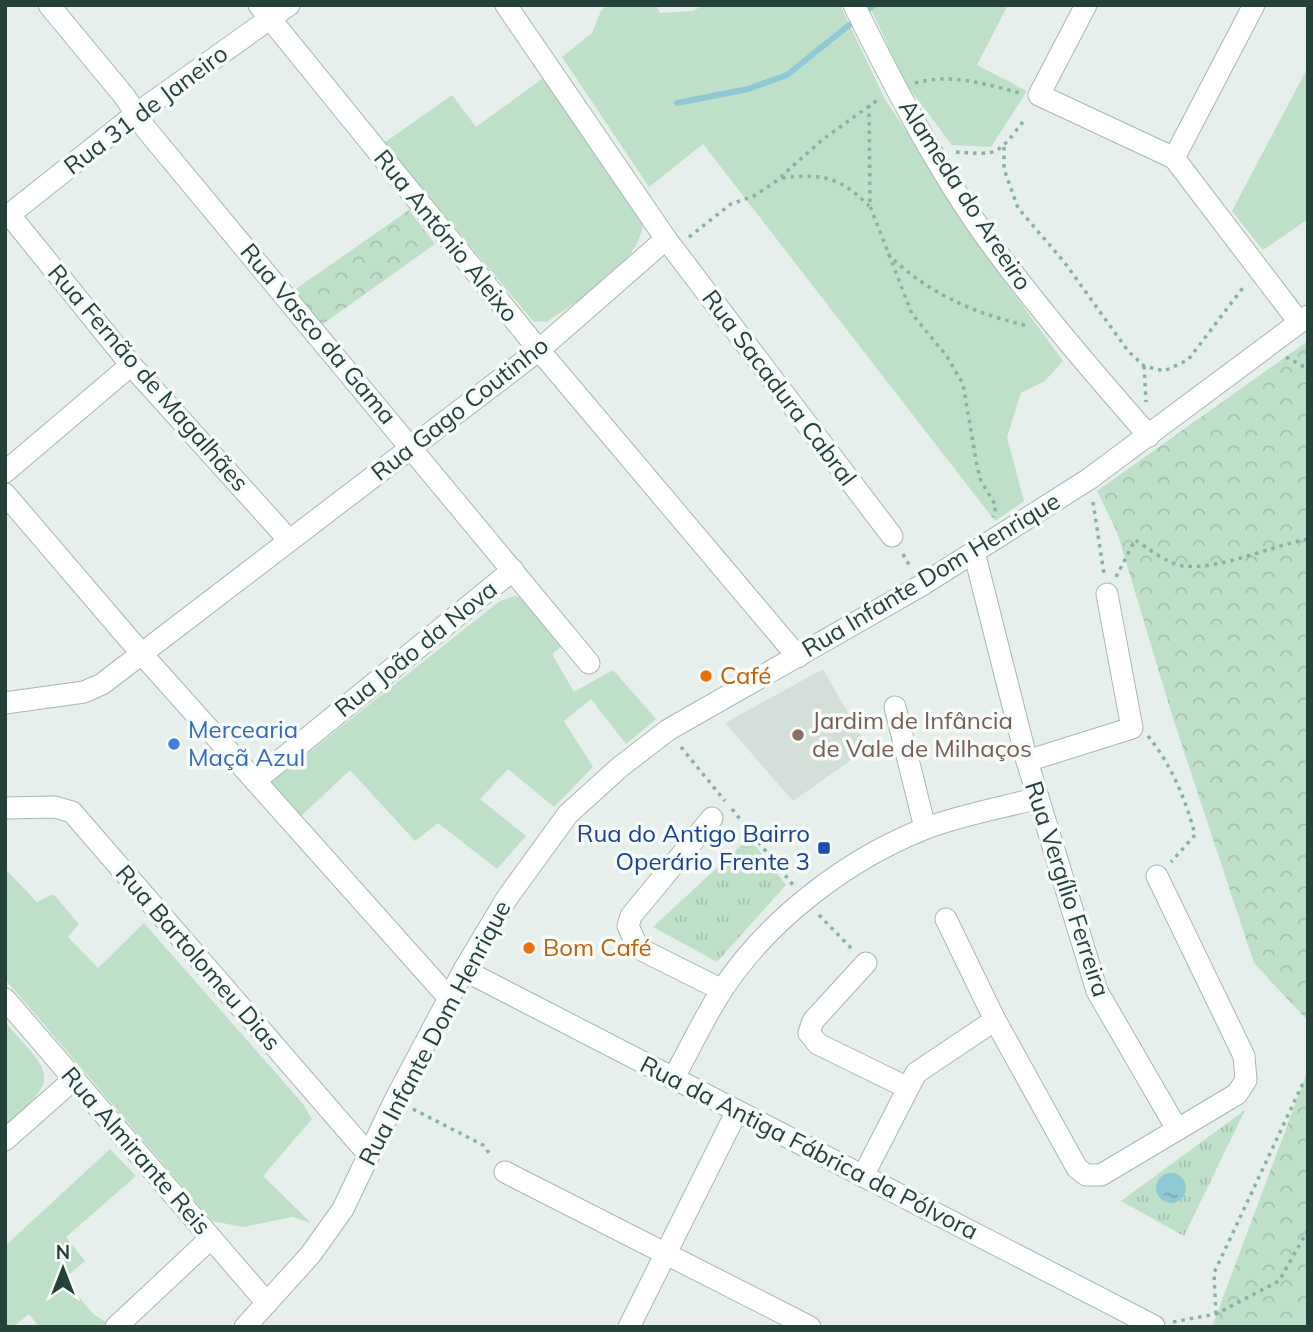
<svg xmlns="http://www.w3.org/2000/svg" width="1313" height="1332" font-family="Mulish,sans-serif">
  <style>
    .built { fill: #d4dfda }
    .grass { fill: #bfe0c8 }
    .forest { fill: url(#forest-crowns) }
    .park { fill: url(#park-tufts) }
    .water { fill: url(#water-ripples) }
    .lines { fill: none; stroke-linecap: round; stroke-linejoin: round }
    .stream { stroke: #8ec9d4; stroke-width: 6 }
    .minor-casing { stroke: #a8b8b2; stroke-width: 23 }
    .path { stroke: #86b3a5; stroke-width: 3.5; stroke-dasharray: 3.5 5; stroke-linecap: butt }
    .minor { stroke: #fff; stroke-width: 21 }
    .food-dot { fill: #e8710a; stroke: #f7fbf9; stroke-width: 2.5 }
    .education-dot { fill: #8d6e63; stroke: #f7fbf9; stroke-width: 2.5 }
    .shop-dot { fill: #3f7fe0; stroke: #f7fbf9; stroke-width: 2.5 }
    .transit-dot { fill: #1a4fb4; stroke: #f7fbf9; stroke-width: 2.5 }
    .labels { text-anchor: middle; stroke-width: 7; stroke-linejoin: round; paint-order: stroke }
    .street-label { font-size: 24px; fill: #24423a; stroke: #f7fbf9 }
    .food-label { font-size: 24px; fill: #c56008; stroke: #f7fbf9; text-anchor: start }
    .education-label { font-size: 24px; fill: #785e54; stroke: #f7fbf9; text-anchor: start }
    .shop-label { font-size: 24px; fill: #366cbe; stroke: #f7fbf9; text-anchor: start }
    .transit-label { font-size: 24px; fill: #164399; stroke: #f7fbf9; text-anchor: end }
  </style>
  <defs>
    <pattern id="forest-crowns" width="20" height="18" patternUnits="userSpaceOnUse" patternTransform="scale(1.75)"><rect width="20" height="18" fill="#bfe0c8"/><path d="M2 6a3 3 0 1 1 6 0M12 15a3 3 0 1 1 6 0" fill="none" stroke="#a4c1ad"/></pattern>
    <pattern id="park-tufts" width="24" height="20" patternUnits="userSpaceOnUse" patternTransform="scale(1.75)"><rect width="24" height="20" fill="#bfe0c8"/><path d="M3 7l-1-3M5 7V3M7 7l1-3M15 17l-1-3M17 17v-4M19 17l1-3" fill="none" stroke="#a4c1ad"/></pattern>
    <pattern id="water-ripples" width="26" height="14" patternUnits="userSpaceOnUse" patternTransform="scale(1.75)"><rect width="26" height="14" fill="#8ec9d4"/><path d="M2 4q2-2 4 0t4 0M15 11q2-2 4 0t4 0" fill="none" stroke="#74a5ad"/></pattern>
  </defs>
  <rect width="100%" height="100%" fill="#e6efeb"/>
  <path class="built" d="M 823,669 L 868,748 L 793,801 L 725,723 Z"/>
  <g class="grass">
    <path d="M 607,5 L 656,5 L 660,13 L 693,11 L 703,5 L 840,5 L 885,99 L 1007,284 L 1063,361 L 1045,381 L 1021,393 L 1007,437 L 1024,501 L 995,521 L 703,144 L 649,187 L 562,57 L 592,33 L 601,11 Z"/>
    <path d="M 869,5 L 1008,5 L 977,65 L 1027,91 L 991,147 L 952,145 L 906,84 Z"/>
    <path d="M 1308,67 L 1308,219 L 1263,250 L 1232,211 Z"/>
    <path d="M 546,76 L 644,220 C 638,269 584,295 547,322 L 533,321 L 384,143 L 452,95 L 476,127 Z"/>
    <path d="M 515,596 L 525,599 L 562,646 L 552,654 L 574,692 L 613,670 L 656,719 L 626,744 L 591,699 L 564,721 L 593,767 L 554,807 L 508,769 L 480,799 L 526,836 L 497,869 L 438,823 L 415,841 L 350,770 L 299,818 L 270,783 L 500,601 Z"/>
    <path d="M 5,869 L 37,902 L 53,894 L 79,924 L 68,937 L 98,968 L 144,923 L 303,1104 L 312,1119 L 263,1176 L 311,1223 L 292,1217 L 243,1227 L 212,1221 L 5,979 Z"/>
    <path d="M 5,1022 C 53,1077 62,1075 5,1127 Z"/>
    <path d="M 110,1149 L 136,1176 L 66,1237 L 85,1261 L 64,1279 L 94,1315 L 110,1324 L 106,1327 L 39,1327 L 29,1314 L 13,1327 L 5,1327 L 5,1246 Z"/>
  </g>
  <g class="forest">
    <path d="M 409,210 L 435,244 L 320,326 L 290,293 Z"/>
    <path d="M 1308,341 L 1308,1021 L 1254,963 L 1172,715 L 1117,532 L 1097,491 Z"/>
    <path d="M 1308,1070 L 1308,1327 L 1212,1327 L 1303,1083 Z"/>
  </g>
  <g class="park">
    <path d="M 749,838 L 786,885 L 717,962 L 653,927 Z"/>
    <path d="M 1245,1110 L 1184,1236 L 1121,1201 Z"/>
  </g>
  <circle class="water" cx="1171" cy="1188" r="15"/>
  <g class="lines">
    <path class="stream" d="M 677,103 L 748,89 L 787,75 L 874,5"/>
    <defs>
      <g id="minor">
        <path d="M 49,5 L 125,97 L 146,129 L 589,663"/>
        <path d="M 259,5 L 539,350 L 798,657"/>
        <path d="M 506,5 L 666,239 L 892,536"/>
        <path d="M 854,5 C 893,84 935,165 986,237 C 1037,307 1092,371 1149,436"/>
        <path d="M 1086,5 L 1039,95 L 1174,158 L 1299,322"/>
        <path d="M 1174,158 L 1254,5"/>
        <path d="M 9,214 L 131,365 L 289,540"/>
        <path d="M 5,218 L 136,114 L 289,5"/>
        <path d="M 5,472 L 131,365"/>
        <path d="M 5,494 L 141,653 L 449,998"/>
        <path d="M 974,552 L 1027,761 L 1097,991 L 1177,1129"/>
        <path d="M 5,703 L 84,692 L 102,684 L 539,350 L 666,239"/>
        <path d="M 895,707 L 925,828"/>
        <path d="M 1027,761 L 1132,728 L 1107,594"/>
        <path d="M 255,781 L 513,570"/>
        <path d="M 5,808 L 55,807 L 72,812 L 369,1155"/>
        <path d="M 712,818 L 631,916 L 628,926 L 638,948 L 722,990"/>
        <path d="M 946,919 L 995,1020 L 1077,1168 L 1086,1175 L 1101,1175 L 1237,1094 L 1246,1080 L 1244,1056 L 1157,876"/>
        <path d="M 866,963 L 813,1021 L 809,1033 L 818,1044 L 908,1088"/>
        <path d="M 464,970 L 1154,1326"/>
        <path d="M 5,999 L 267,1303"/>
        <path d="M 673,1079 C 689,1050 704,1018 722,990 C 768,920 846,860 924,829 C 960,815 1001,808 1038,798"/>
        <path d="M 5,1140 L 74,1079"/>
        <path d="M 505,1172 L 810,1327"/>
        <path d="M 863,1176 L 916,1073 L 995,1020"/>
        <path d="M 116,1327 L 211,1238"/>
        <path d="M 245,1327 L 311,1254 L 343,1209 L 395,1100 L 464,970 L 507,898 L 568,814 L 620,767 L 668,730 L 922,585 L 1089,479 L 1308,316"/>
        <path d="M 629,1327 L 737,1111"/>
      </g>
    </defs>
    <use href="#minor" class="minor-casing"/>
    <g class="path">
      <path d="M 915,83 C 950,73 986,84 1020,93"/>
      <path d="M 869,105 L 870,206 L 912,314 L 946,355 L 963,384 L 977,466 L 981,481 L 996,506 L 993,517"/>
      <path d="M 1004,147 L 1004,169 L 1018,208 L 1065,263 L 1128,351 L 1144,366 L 1164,371 L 1188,360 L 1245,285"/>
      <path d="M 956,152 C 1001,155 997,155 1025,119"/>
      <path d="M 782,178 C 823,173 840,177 869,206"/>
      <path d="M 689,237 L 731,204 L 754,196 L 775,182 L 822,140 L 879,99"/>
      <path d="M 888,254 C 928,294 974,313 1028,326"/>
      <path d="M 1286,357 L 1308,369"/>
      <path d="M 1144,366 L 1146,402"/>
      <path d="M 1093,502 L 1104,574"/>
      <path d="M 903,554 L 911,568"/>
      <path d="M 1116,577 L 1135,540 C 1148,548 1169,565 1184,566 C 1221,570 1270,546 1308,539"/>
      <path d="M 1148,736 C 1171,764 1186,800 1195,835 L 1171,862"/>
      <path d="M 681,747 L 725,801"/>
      <path d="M 732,809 L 793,885"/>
      <path d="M 819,915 L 852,949"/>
      <path d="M 413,1109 L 483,1145 L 492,1157"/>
      <path d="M 1216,1314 L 1214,1273 L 1303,1083 L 1308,1081"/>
      <path d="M 1173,1322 L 1216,1314 L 1279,1281 L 1308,1230"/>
    </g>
    <use href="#minor" class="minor"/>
  </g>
  <g class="food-dot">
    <circle cx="706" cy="676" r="7"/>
    <circle cx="529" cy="948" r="7"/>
  </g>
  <circle class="education-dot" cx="798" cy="735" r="7"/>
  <circle class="shop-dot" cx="174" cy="744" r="7"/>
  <rect class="transit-dot" x="817" y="841" width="14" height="14" rx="3.5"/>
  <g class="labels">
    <g class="street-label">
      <text transform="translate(146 110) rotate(-37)" y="8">Rua 31 de Janeiro</text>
      <text transform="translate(965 195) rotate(57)" y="8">Alameda do Areeiro</text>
      <text transform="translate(446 236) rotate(51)" y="8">Rua António Aleixo</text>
      <text transform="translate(318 334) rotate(50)" y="8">Rua Vasco da Gama</text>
      <text transform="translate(148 378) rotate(49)" y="8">Rua Fernão de Magalhães</text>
      <text transform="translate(779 388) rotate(53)" y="8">Rua Sacadura Cabral</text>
      <text transform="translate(460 409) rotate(-38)" y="8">Rua Gago Coutinho</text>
      <text transform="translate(931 575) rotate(-31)" y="8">Rua Infante Dom Henrique</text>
      <text transform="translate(416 649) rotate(-39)" y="8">Rua João da Nova</text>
      <text transform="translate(1067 889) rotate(72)" y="8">Rua Vergílio Ferreira</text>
      <text transform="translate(198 958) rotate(49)" y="8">Rua Bartolomeu Dias</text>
      <text transform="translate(435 1033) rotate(-62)" y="8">Rua Infante Dom Henrique</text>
      <text transform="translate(809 1148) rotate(27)" y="8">Rua da Antiga Fábrica da Pólvora</text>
      <text transform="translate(136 1151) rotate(49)" y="8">Rua Almirante Reis</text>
    </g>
    <g class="food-label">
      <text x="720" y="684">Café</text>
      <text x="543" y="956">Bom Café</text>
    </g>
    <g class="education-label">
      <text x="812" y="729">Jardim de Infância<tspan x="812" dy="28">de Vale de Milhaços</tspan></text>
    </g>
    <g class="shop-label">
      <text x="188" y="738">Mercearia<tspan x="188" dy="28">Maçã Azul</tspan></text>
    </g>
    <g class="transit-label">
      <text x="810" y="842">Rua do Antigo Bairro<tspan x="810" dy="28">Operário Frente 3</tspan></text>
    </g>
  </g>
  <rect width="1313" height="1332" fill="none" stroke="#24423a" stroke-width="14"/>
  <g transform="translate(63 1269)" stroke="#f7fbf9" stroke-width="5" paint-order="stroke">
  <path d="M0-5L12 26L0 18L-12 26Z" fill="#24423a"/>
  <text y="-10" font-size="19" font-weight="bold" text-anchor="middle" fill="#24423a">N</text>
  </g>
</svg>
